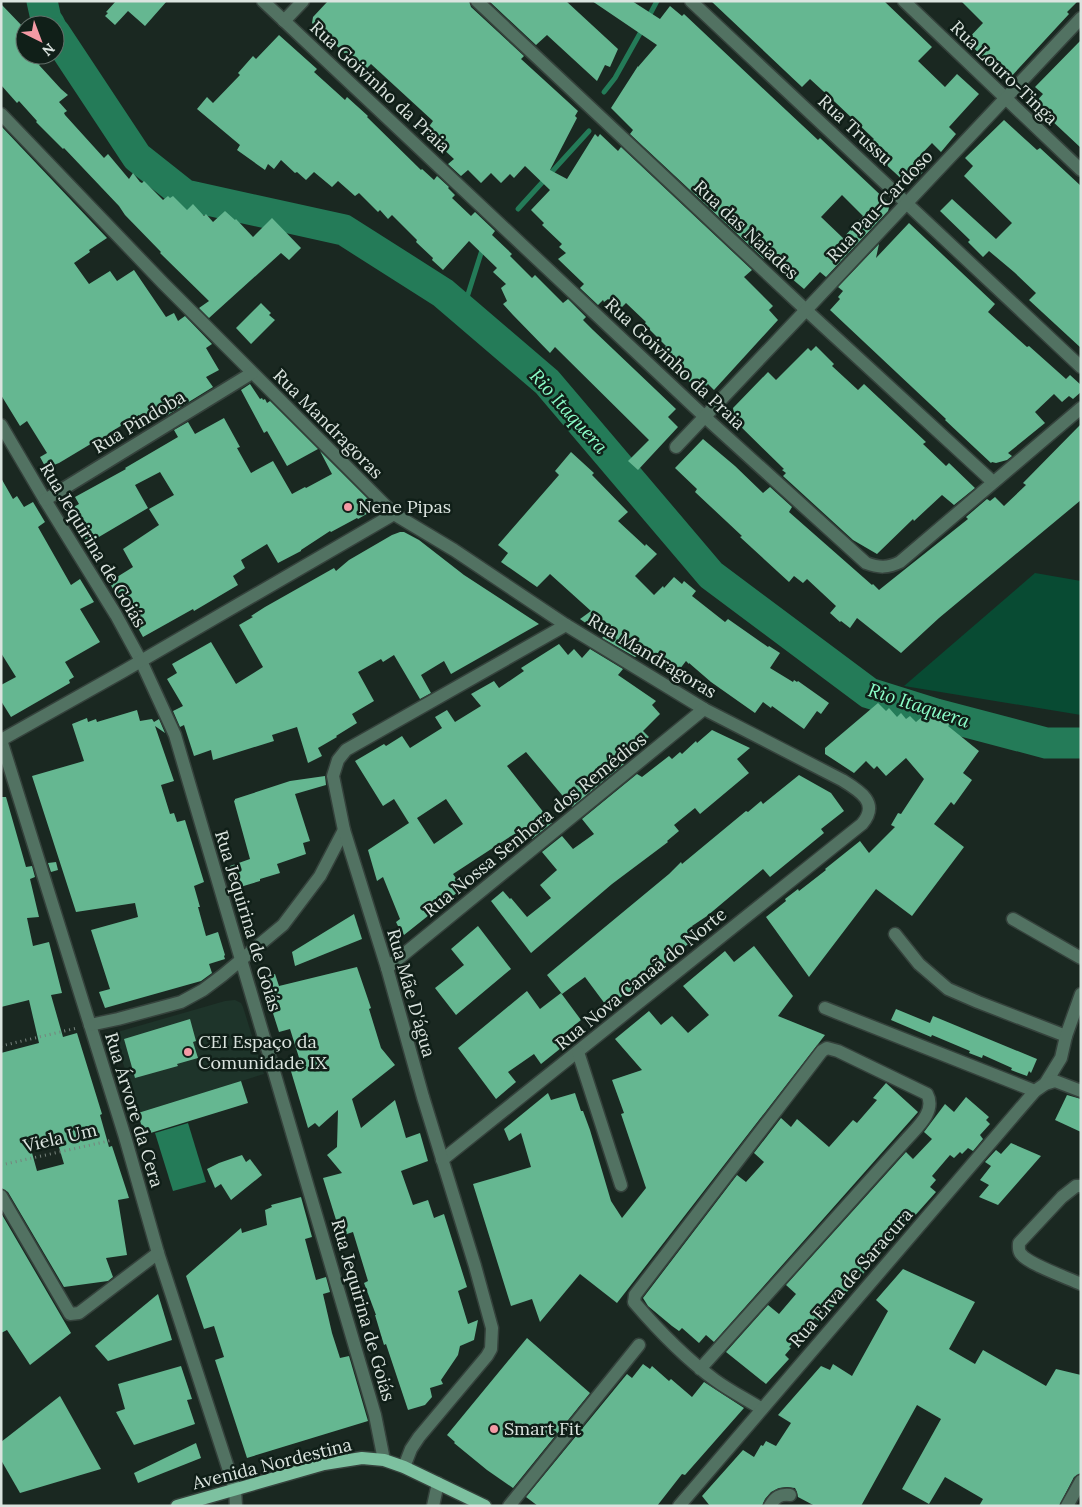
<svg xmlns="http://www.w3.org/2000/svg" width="1082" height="1507" font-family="Lora,serif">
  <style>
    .built { fill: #1e342a }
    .green { fill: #084b33 }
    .water { fill: #247b58 }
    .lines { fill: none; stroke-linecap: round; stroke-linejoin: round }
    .stream { stroke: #247b58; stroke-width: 5 }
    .river { stroke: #247b58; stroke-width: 31 }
    .building { fill: #65b791; fill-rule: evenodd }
    .minor-casing { stroke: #35423c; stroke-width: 15 }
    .major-casing { stroke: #35423c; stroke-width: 15 }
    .path { stroke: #77837d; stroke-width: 3; stroke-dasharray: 1 4; stroke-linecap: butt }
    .minor { stroke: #527262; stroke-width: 12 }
    .major { stroke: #7dc1a0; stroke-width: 12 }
    .poi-dot { fill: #f49aa5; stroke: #101f18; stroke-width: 2 }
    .labels { text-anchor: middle; stroke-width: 5; stroke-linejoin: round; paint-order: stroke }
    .street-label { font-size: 18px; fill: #dbe4df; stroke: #101f18 }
    .poi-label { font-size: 18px; fill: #dbe4df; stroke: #101f18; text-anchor: start }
    .water-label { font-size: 19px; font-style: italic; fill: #8cfec9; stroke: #101f18 }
  </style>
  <rect width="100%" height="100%" fill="#1a2821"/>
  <path class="built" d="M 235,1000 L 241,1003 L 243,1007 L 264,1074 L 138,1113 L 114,1033 L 225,1001 Z"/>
  <path class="green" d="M 1035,573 L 1081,581 L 1081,715 L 904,686 Z"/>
  <path class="water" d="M 188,1123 L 206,1182 L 173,1191 L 155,1133 Z"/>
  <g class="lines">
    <g class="stream">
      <path d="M 648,18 L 657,1"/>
      <path d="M 604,92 L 615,78 L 643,28"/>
      <path d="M 518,209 L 589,131"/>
      <path d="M 463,310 L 483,247"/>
    </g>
    <g class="river">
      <path d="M 42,1 L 46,19 L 50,25"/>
      <path d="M 55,33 L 137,157 L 185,195 L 344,230 L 443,293 L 547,382 L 711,575 L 869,693 L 936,714 L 1046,743 L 1081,743"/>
    </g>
  </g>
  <g class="building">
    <path d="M 116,1 L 167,1 L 145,26 L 128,11 L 115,25 L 105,16 L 108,13 L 106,12 Z"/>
    <path d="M 328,1 L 469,1 L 471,7 L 524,56 L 521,59 L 578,111 L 575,116 L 577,118 L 550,170 L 567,179 L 595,134 L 598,137 L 600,134 L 618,151 L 621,147 L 752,270 L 744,277 L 773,306 L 769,310 L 778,320 L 714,390 L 708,384 L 704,389 L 702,387 L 699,391 L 667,360 L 670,356 L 663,349 L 666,346 L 644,324 L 646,322 L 626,303 L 621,308 L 608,299 L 604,302 L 603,300 L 598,305 L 580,288 L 584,284 L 558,259 L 566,253 L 559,247 L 562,244 L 542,225 L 544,223 L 531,210 L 550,190 L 525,166 L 514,178 L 510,174 L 501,183 L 491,173 L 481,183 L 468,170 L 461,176 L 448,164 L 454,159 L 425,132 L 433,121 L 371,64 L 364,71 L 312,23 L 313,17 Z"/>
    <path d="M 489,1 L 566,1 L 618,49 L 610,67 L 605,65 L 597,81 L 547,35 L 536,45 Z"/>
    <path d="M 592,1 L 632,1 L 660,19 L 670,6 L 682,16 L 684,14 L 771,96 L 818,140 L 820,138 L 890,204 L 888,211 L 826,277 L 820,272 L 804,289 L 766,257 L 764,259 L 630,134 L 633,130 L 611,108 L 638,66 L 638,67 L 657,45 ZM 842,195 L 863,216 L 843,238 L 821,217 Z"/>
    <path d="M 711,1 L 884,1 L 932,47 L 918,61 L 945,87 L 957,74 L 979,94 L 949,127 L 956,134 L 941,152 L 932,143 L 913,163 L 923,172 L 913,182 L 906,183 L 867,147 L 874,139 L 835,102 L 810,79 L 802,87 Z"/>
    <path d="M 961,1 L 1078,1 L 1067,12 L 1069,14 L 1008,80 L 966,41 L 983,23 Z"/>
    <path d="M 1,4 L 25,29 L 25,55 L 33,55 L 41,63 L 39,65 L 61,89 L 68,95 L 59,102 L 67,111 L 64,113 L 65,115 L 104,158 L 108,154 L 129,179 L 133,173 L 140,182 L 142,183 L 144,181 L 163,200 L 168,196 L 170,198 L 173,196 L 187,210 L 193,204 L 204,216 L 206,214 L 213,222 L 225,211 L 235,220 L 236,219 L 253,237 L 272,218 L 301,248 L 289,260 L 281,253 L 209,318 L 199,308 L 209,301 L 160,253 L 161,252 L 125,215 L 119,206 L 64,148 L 63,149 L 36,122 L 37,121 L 19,101 L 17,103 L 1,85 Z"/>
    <path d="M 279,35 L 317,69 L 314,72 L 345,100 L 347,97 L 368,116 L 367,117 L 421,170 L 422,169 L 434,180 L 437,176 L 449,187 L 448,188 L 455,195 L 452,198 L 471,216 L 475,212 L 495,231 L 492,235 L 512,254 L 510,256 L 532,278 L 535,275 L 563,303 L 568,299 L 586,317 L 583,320 L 593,330 L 676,409 L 668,417 L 678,427 L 638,470 L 628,461 L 649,440 L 555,347 L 550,353 L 513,315 L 503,304 L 507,301 L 501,288 L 506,284 L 493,272 L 497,268 L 469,241 L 443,270 L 432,260 L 433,258 L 416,242 L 417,240 L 392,215 L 388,219 L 380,210 L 378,212 L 359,193 L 355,196 L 338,181 L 332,187 L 314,172 L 306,180 L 297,172 L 295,173 L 281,160 L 274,169 L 268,164 L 265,170 L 237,150 L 240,145 L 197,109 L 207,97 L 213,103 L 240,75 L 238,73 L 253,56 L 256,59 Z"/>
    <path d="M 1081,40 L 1081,148 L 1034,104 L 1043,94 L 1035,87 Z"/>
    <path d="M 1004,120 L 1037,150 L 1040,148 L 1081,186 L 1081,348 L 1029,300 L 1036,293 L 1014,272 L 989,251 L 983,257 L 968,242 L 970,240 L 940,211 L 952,199 L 996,239 L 1012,223 L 964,176 L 973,166 L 965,158 Z"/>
    <path d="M 1,126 L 107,238 L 89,250 L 90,252 L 74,263 L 89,284 L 110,271 L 117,281 L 134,270 L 166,317 L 174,313 L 178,321 L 185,316 L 212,344 L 206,348 L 219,370 L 206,377 L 213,387 L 166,416 L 161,408 L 142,420 L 139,415 L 109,433 L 115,443 L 99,452 L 94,442 L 59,463 L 46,468 L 40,457 L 47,453 L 27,421 L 20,426 L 1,395 Z"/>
    <path d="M 909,223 L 995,304 L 988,312 L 1027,347 L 1029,346 L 1066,379 L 1070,375 L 1081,385 L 1081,392 L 1073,399 L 1069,396 L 1062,402 L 1054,394 L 1035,412 L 1045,423 L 1008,453 L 1012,456 L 1007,460 L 996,463 L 992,462 L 991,463 L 945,420 L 946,419 L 830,310 L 840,299 L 838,297 L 843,291 L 838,287 L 879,244 L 876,258 Z"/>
    <path d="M 261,303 L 271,313 L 269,315 L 275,320 L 251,344 L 236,328 Z"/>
    <path d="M 816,346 L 834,364 L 832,366 L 858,390 L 864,384 L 926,442 L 923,444 L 946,466 L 949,463 L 975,488 L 954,505 L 942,495 L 914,521 L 913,519 L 877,554 L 853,540 L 783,476 L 786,473 L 782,470 L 784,469 L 731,417 L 734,414 L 733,408 L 768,372 L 776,380 L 808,348 L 811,351 Z"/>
    <path d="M 250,384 L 260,399 L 262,398 L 263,400 L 265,399 L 267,403 L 270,401 L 318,449 L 287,466 L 267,431 L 264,433 L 241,390 Z"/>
    <path d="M 224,418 L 240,447 L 237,448 L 251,473 L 273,461 L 292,494 L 305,487 L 306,488 L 332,474 L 320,451 L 377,508 L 358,519 L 357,518 L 331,532 L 330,531 L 301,550 L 301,551 L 278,563 L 267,544 L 241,560 L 245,568 L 233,576 L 238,585 L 194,611 L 193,609 L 143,637 L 128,610 L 126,611 L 109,582 L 133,567 L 123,549 L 159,525 L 149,509 L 174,495 L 160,472 L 135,485 L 148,508 L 87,544 L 67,511 L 79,504 L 75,497 L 126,469 L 125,468 L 178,437 L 174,430 L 188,422 L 195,434 Z"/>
    <path d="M 1081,424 L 1081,500 L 939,618 L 901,653 L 857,618 L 850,628 L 841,621 L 840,622 L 830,613 L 836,606 L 807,579 L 803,583 L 794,576 L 789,582 L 740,537 L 742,536 L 695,492 L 697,489 L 675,468 L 703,439 L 735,466 L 763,493 L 770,487 L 792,507 L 789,512 L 872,585 L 873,584 L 879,590 L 968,519 L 966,517 L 987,499 L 990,501 L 995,497 L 1004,506 L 1026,485 L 1023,483 Z"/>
    <path d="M 571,452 L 594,473 L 592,475 L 628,512 L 618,521 L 645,546 L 646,544 L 657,554 L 635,576 L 654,595 L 663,586 L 664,588 L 674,577 L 682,584 L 684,581 L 696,591 L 692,596 L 725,622 L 728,619 L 768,647 L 769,646 L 780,653 L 770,668 L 793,682 L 794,680 L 797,682 L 798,681 L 829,703 L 821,714 L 817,711 L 804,729 L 772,706 L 771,708 L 763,702 L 755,713 L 711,682 L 689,663 L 689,664 L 686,661 L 676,674 L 657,660 L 654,664 L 643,654 L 640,658 L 637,656 L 635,657 L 602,638 L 604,636 L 580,619 L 591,611 L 550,574 L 537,587 L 501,562 L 508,553 L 498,545 L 559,475 L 555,471 Z"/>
    <path d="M 1,478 L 13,499 L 17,496 L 24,507 L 33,502 L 45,522 L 38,527 L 71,585 L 80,579 L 94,602 L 80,609 L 100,642 L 65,662 L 74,677 L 69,680 L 70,683 L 11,717 L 1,701 L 1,685 L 16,677 L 1,653 Z"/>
    <path d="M 400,532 L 404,532 L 419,540 L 464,575 L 539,624 L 451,674 L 444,661 L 421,675 L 431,693 L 420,699 L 394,655 L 383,662 L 381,659 L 358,672 L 374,701 L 352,714 L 357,723 L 336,736 L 337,737 L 318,748 L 322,756 L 308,763 L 297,727 L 272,735 L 274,741 L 213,760 L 211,750 L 194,756 L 184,725 L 180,727 L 173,711 L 183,706 L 167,679 L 177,673 L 172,664 L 211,642 L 236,684 L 263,667 L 239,625 L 253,617 L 251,616 L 265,607 L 334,568 L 336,571 L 349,560 L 392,535 Z"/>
    <path d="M 559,644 L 568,655 L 574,649 L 582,658 L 590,649 L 623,669 L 618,675 L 656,701 L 652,705 L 660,714 L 643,731 L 649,737 L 620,762 L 624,764 L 572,807 L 526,752 L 507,766 L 552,823 L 532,839 L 530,836 L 527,839 L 522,830 L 511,836 L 453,874 L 463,888 L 404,935 L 399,928 L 396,922 L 400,919 L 383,877 L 377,881 L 368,850 L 409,823 L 394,799 L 383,806 L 355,761 L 384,744 L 386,746 L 402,736 L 410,748 L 442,728 L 435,717 L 447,710 L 455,722 L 481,706 L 471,694 L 494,681 L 499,688 L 524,671 L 521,668 ZM 446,799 L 463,824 L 434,844 L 417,818 Z"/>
    <path d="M 878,703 L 886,711 L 889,708 L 897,717 L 901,713 L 906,719 L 910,716 L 916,722 L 923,716 L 927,721 L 934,715 L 938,714 L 939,715 L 941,714 L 951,723 L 948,726 L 979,751 L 963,773 L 972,780 L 954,805 L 951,802 L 934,824 L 964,847 L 912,916 L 876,889 L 809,977 L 766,917 L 786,901 L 785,899 L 798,889 L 799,891 L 826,870 L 825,869 L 860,841 L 869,853 L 895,827 L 891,825 L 898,813 L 901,814 L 924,779 L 906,758 L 886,776 L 877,766 L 874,769 L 866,761 L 854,773 L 825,754 L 825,748 Z"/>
    <path d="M 137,710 L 140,721 L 152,719 L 154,722 L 159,719 L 165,733 L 155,726 L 174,781 L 161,785 L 170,814 L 174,813 L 177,822 L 185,820 L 204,882 L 194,886 L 200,907 L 198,907 L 206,936 L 218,932 L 225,955 L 224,956 L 225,959 L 209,964 L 212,973 L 201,981 L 105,1008 L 99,992 L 110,989 L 91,930 L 138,917 L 135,903 L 76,912 L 32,776 L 84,761 L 72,724 L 87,718 L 88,722 L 96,719 L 97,722 Z"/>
    <path d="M 712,730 L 750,748 L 737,759 L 749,773 L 700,814 L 695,808 L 674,825 L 679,831 L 667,841 L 668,842 L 612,884 L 531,953 L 491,901 L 503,891 L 510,899 L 511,898 L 527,917 L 551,898 L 540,885 L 557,870 L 542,852 L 562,836 L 573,849 L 594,834 L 582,819 L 637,774 L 642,777 L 669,756 L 672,759 L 680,752 L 682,754 L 696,741 L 697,743 Z"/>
    <path d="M 799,775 L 831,793 L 844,811 L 821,829 L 824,833 L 770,877 L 763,869 L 707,916 L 692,926 L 699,935 L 628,994 L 627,992 L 608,1008 L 585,977 L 562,994 L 547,975 L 669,874 L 681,862 L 682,864 L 746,811 L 748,812 L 761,801 L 763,804 Z"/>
    <path d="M 325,776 L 326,785 L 295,794 L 310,841 L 303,843 L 306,854 L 277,864 L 280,873 L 260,879 L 260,881 L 237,888 L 230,866 L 250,859 L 234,801 L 235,800 L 235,799 L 290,781 Z"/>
    <path d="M 1,797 L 6,797 L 26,867 L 32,866 L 35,877 L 30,879 L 39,917 L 27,918 L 33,946 L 49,942 L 62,993 L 51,995 L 63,1037 L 77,1033 L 102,1114 L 100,1115 L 109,1147 L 112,1146 L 129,1198 L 118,1200 L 127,1255 L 106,1258 L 113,1277 L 108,1281 L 64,1287 L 8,1192 L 1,1188 L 1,1053 L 39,1043 L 29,1000 L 1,1007 ZM 55,1134 L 64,1164 L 37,1171 L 29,1142 Z"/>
    <path d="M 56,862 L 58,870 L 51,872 L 48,863 Z"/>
    <path d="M 354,914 L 362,939 L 295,966 L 292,952 Z"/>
    <path d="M 478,926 L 511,969 L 456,1015 L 435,988 L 464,965 L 451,949 Z"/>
    <path d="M 754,946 L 793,996 L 778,1016 L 825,1035 L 617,1303 L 580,1274 L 540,1322 L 532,1299 L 511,1306 L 473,1184 L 531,1167 L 521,1133 L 509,1141 L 504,1129 L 548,1093 L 551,1100 L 575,1093 L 581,1111 L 583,1111 L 590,1130 L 611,1201 L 622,1218 L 646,1188 L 621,1114 L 624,1113 L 612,1080 L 642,1070 L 615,1039 L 649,1011 L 661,1025 L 672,1016 L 688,1033 L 709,1015 L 683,986 L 725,951 L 734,962 Z"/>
    <path d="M 357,967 L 371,1008 L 369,1009 L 381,1048 L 395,1065 L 352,1099 L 361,1128 L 395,1100 L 406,1138 L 420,1133 L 428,1161 L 401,1171 L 413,1205 L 428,1200 L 434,1218 L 444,1214 L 467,1287 L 458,1291 L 468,1324 L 478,1320 L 474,1340 L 460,1346 L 458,1355 L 441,1380 L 443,1384 L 430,1388 L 432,1397 L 425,1405 L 408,1410 L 386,1344 L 384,1345 L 375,1315 L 376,1315 L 364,1283 L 368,1281 L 353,1232 L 341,1236 L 323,1178 L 342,1173 L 327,1155 L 337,1147 L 338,1110 L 319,1127 L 315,1123 L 308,1128 L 290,1068 L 301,1064 L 290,1029 L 279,1032 L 262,979 L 275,974 L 279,986 Z"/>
    <path d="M 527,991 L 540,1009 L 561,993 L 581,1020 L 560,1037 L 566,1044 L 541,1064 L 534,1054 L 508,1072 L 516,1082 L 496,1099 L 458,1048 Z"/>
    <path d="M 896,1009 L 930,1023 L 933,1016 L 1037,1059 L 1031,1073 L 1029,1071 L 1027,1076 L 1011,1070 L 1012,1068 L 983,1055 L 982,1058 L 969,1053 L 970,1051 L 932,1035 L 931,1037 L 891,1020 Z"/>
    <path d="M 190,1019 L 196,1041 L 193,1042 L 198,1058 L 177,1064 L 178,1066 L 135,1078 L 124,1039 Z"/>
    <path d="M 241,1081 L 248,1103 L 144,1135 L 138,1113 Z"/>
    <path d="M 886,1083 L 918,1112 L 714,1342 L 706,1335 L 699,1343 L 682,1328 L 679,1331 L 672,1326 L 648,1306 L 643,1298 L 737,1175 L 746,1182 L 764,1162 L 754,1153 L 781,1118 L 791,1127 L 797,1119 L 829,1147 L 853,1120 L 857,1123 L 877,1100 L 873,1098 Z"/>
    <path d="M 1067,1095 L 1081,1099 L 1081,1132 L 1055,1120 Z"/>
    <path d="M 966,1097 L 989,1117 L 986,1120 L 990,1124 L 980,1135 L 983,1139 L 973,1151 L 968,1148 L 962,1154 L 960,1152 L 954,1158 L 950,1155 L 932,1176 L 936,1180 L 930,1187 L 936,1192 L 820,1322 L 815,1318 L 789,1347 L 791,1348 L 785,1355 L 789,1359 L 766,1384 L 726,1352 L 768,1305 L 779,1314 L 796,1294 L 786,1285 L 906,1152 L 913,1159 L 932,1139 L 924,1132 L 945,1104 L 954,1112 Z"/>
    <path d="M 1011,1143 L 1041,1156 L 998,1205 L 979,1197 L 989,1185 L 980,1180 L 991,1166 L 985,1162 L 996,1150 L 1001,1154 Z"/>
    <path d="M 242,1155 L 246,1162 L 250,1159 L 262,1175 L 231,1200 L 221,1184 L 215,1188 L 207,1169 L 219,1163 Z"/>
    <path d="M 301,1197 L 312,1237 L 305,1239 L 316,1280 L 326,1277 L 330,1292 L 323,1294 L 332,1333 L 340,1358 L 349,1356 L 368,1421 L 247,1458 L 215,1360 L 224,1357 L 214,1326 L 204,1329 L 186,1276 L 241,1228 L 242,1233 L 267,1225 L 265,1210 L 272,1207 L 271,1205 Z"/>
    <path d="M 1,1213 L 71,1333 L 30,1365 L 7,1330 L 1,1333 Z"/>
    <path d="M 903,1269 L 975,1302 L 949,1349 L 975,1364 L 983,1350 L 1046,1386 L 1056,1369 L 1081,1375 L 1081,1473 L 1074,1477 L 1059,1506 L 979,1506 L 983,1499 L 945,1477 L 929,1504 L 902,1489 L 941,1419 L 917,1405 L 861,1506 L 815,1506 L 798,1497 L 797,1492 L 795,1488 L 787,1487 L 779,1488 L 771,1492 L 765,1499 L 762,1506 L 710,1506 L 702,1496 L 743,1450 L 754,1457 L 761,1445 L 763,1446 L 766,1441 L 776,1446 L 791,1423 L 778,1415 L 821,1366 L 830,1370 L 833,1364 L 852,1376 L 888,1311 L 876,1300 Z"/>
    <path d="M 158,1294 L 172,1340 L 108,1361 L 95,1346 Z"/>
    <path d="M 527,1338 L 590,1393 L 513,1488 L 487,1470 L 454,1443 L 455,1442 L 447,1435 Z"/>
    <path d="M 643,1364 L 650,1369 L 652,1366 L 669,1381 L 671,1379 L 692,1397 L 704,1382 L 744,1408 L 685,1475 L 682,1474 L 657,1506 L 538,1506 L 526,1497 L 627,1374 L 632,1378 Z"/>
    <path d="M 181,1366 L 192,1399 L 187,1400 L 195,1424 L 134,1445 L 116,1412 L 125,1409 L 118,1384 Z"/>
    <path d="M 60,1396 L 101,1469 L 20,1493 L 1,1460 L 1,1442 Z"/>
    <path d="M 196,1443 L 201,1458 L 138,1483 L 134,1473 Z"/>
  </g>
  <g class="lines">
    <defs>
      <g id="minor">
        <path d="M 263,1 L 705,417 L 866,563 C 879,568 888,568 900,562 L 1081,408"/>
        <path d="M 477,1 L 806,310 L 993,482"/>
        <path d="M 691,1 L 1081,367"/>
        <path d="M 904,1 L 1081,170"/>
        <path d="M 284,21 L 303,1"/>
        <path d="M 1,114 L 163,283 L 394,514 L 454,550 L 566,625 L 704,709 L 842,780 C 860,791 880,803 862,824 L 442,1160"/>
        <path d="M 1,425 L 45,500 L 116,615 L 141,661 L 175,735 L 375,1415 L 384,1460"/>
        <path d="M 676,447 L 806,310 L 1081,18"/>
        <path d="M 45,500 L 252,373"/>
        <path d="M 1,740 L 125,1137 L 158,1253 L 235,1489 L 236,1506"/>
        <path d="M 1,740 L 122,672 L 394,514"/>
        <path d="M 1013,919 L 1081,958"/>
        <path d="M 895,934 L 919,964 L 948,989 L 978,1002 L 1066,1036"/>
        <path d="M 387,968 L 704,709"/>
        <path d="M 825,1008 L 1035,1091"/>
        <path d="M 90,1025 L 118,1019 L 181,1002 L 203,990 L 223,975 L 283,925 L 320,876 L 344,830"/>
        <path d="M 578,1052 L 621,1185"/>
        <path d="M 1045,1084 L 1061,1058 L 1066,1036 L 1081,994"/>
        <path d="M 1081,1186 L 1076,1186 L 1062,1197 L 1019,1243 C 1019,1247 1018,1251 1021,1254 C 1028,1264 1068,1278 1081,1284"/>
        <path d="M 1,1196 L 70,1314 L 79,1313 L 158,1253"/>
        <path d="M 700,1369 L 905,1141 C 915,1129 937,1112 927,1094 L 838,1051 L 827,1048 L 822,1051 L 635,1295 L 634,1302 C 658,1330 685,1358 715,1380 C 730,1391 746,1399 762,1409"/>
        <path d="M 404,1467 L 411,1449 L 419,1437 L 487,1356 L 491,1349 L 492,1328 L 475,1266 L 423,1097 L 387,968 L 344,830 L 333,776 L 338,760 L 346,750 L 566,625"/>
        <path d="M 433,1506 L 438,1483"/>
        <path d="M 509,1506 L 639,1345"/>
        <path d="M 679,1506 L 1035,1091 L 1045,1084 L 1055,1081 L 1081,1091"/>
        <path d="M 770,1506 C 775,1497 780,1494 790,1495"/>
        <path d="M 1067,1506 L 1081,1481"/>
      </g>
      <path id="major" d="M 177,1506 L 324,1464 L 362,1458 L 384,1460 L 404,1467 L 485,1506"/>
    </defs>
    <use href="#minor" class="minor-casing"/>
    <use href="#major" class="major-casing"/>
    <g class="path">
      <path d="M 1,1046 L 77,1028"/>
      <path d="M 1,1165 L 113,1140"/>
    </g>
    <use href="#minor" class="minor"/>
    <use href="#major" class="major"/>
  </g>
  <g class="poi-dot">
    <circle cx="348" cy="507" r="5"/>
    <circle cx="188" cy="1052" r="5"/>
    <circle cx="494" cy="1429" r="5"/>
  </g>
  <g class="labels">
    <g class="street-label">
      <text transform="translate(1004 73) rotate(44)" y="6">Rua Louro-Tinga</text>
      <text transform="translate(380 87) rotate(43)" y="6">Rua Goivinho da Praia</text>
      <text transform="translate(855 130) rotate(43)" y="6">Rua Trussu</text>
      <text transform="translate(880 206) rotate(-47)" y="6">Rua Pau-Cardoso</text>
      <text transform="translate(746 230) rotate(43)" y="6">Rua das Naiades</text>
      <text transform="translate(675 364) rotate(43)" y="6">Rua Goivinho da Praia</text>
      <text transform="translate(139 422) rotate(-31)" y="6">Rua Pindoba</text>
      <text transform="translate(328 424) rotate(45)" y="6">Rua Mandragoras</text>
      <text transform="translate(93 545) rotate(59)" y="6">Rua Jequirina de Goiás</text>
      <text transform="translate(652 656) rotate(31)" y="6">Rua Mandragoras</text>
      <text transform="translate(535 825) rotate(-39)" y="6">Rua Nossa Senhora dos Remédios</text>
      <text transform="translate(248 921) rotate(73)" y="6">Rua Jequirina de Goiás</text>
      <text transform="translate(641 979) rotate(-39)" y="6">Rua Nova Canaã do Norte</text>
      <text transform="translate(411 993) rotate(74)" y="6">Rua Mãe D'água</text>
      <text transform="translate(134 1110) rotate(73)" y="6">Rua Árvore da Cera</text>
      <text transform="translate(60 1138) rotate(-13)" y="6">Viela Um</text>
      <text transform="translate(851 1278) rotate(-49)" y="6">Rua Erva de Saracura</text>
      <text transform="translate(363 1310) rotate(74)" y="6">Rua Jequirina de Goiás</text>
      <text transform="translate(272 1464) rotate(-14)" y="6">Avenida Nordestina</text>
    </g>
    <g class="poi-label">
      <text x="358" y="513">Nene Pipas</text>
      <text x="198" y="1048">CEI Espaço da<tspan x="198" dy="21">Comunidade IX</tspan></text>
      <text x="504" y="1435">Smart Fit</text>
    </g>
    <g class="water-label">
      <text transform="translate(569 411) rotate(48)" y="7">Rio Itaquera</text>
      <text transform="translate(919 705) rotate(18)" y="7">Rio Itaquera</text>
    </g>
  </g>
  <rect width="1082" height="1507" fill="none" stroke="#dbe4df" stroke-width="5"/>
  <g transform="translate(40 40) rotate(138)"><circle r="24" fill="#101f18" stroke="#616e68"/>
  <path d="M0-4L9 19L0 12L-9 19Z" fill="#f49aa5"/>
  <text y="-8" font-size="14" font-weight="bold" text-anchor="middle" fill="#dbe4df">N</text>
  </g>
</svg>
